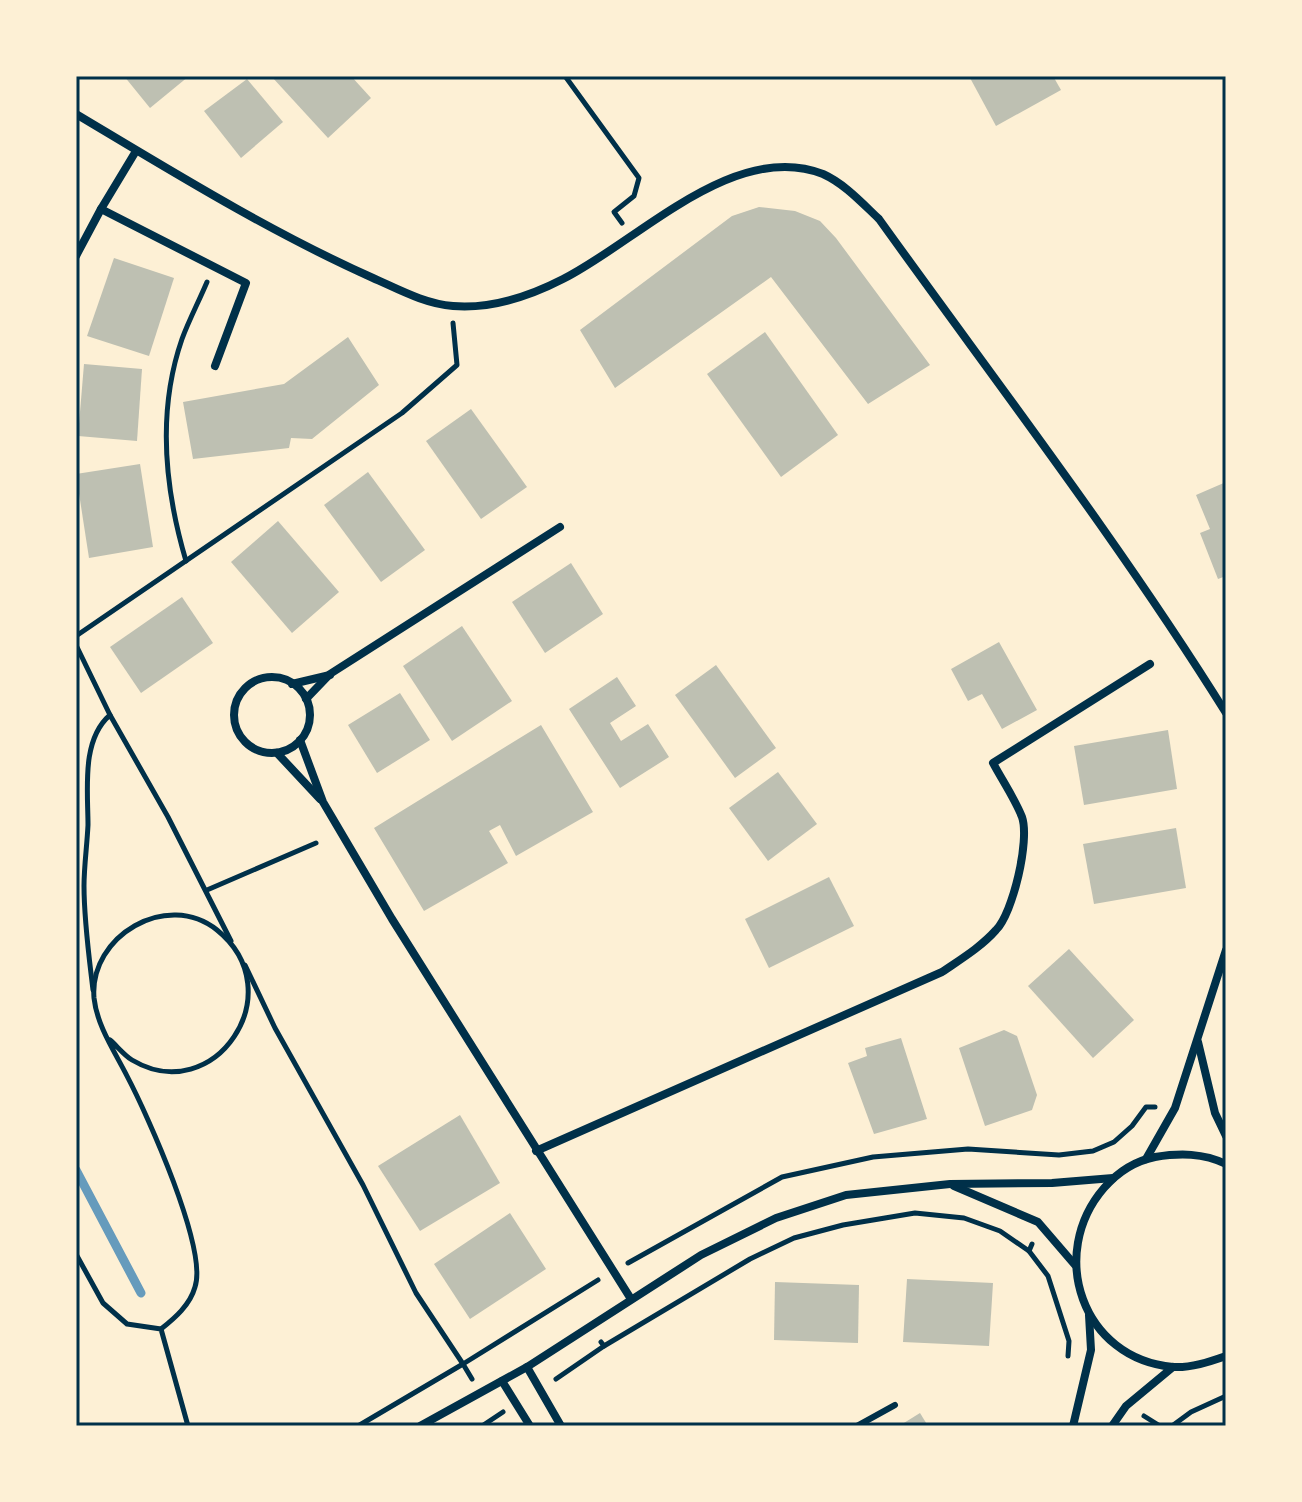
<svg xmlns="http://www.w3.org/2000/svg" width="1302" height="1502" font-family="'Fira Sans',sans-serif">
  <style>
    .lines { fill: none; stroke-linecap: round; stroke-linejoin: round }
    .stream { stroke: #669bbc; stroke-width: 9 }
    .building { fill: #bec0b2 }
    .path { stroke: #003049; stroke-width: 5 }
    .service { stroke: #003049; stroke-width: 6 }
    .minor { stroke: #003049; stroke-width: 8 }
    .neatline { fill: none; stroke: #003049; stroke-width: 3 }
  </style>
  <rect width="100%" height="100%" fill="#fdf0d5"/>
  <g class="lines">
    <path class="stream" d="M 76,1170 L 141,1293"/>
  </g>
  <g class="building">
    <path d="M 124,76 L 189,76 L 150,108 Z"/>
    <path d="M 274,76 L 351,76 L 371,98 L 328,138 L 272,77 Z"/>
    <path d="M 969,76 L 1053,76 L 1061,90 L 996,126 Z"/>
    <path d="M 247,79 L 283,122 L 241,158 L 204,111 Z"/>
    <path d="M 759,207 L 795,211 L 820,221 L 836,238 L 930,365 L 868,404 L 771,277 L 615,388 L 580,330 L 732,216 Z"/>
    <path d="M 114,258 L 174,278 L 149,356 L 87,336 Z"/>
    <path d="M 765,332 L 838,435 L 781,477 L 707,374 Z"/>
    <path d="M 348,337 L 379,385 L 312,439 L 291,438 L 289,448 L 193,459 L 183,402 L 284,384 Z"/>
    <path d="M 84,364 L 142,369 L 137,441 L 78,436 Z"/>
    <path d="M 471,409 L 527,487 L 481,519 L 426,441 Z"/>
    <path d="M 140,464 L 153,547 L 89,558 L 76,474 Z"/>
    <path d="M 368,472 L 425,550 L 381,582 L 324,505 Z"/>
    <path d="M 1226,482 L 1226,576 L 1218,579 L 1200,533 L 1210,529 L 1196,495 Z"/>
    <path d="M 278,521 L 339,592 L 292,633 L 231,562 Z"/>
    <path d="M 571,563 L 603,614 L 545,653 L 512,602 Z"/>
    <path d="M 182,597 L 213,643 L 141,693 L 110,647 Z"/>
    <path d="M 462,626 L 512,701 L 452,741 L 403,666 Z"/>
    <path d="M 999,642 L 1037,710 L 1002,729 L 982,694 L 968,701 L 951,669 Z"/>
    <path d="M 716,665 L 776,748 L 735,778 L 675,695 Z"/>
    <path d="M 617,677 L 636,706 L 610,723 L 621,741 L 648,724 L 669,757 L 620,788 L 569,709 Z"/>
    <path d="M 400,693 L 430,740 L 377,773 L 348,725 Z"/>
    <path d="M 541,725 L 593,812 L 516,856 L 500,825 L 489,831 L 508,863 L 424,911 L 374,828 Z"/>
    <path d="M 1168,730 L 1177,789 L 1084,805 L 1074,746 Z"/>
    <path d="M 778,772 L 817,824 L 768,861 L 729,808 Z"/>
    <path d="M 1176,828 L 1186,888 L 1094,904 L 1083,844 Z"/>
    <path d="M 829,877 L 854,926 L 769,968 L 745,919 Z"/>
    <path d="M 1069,949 L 1134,1020 L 1093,1058 L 1028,986 Z"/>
    <path d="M 1004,1030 L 1017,1036 L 1037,1095 L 1032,1110 L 985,1126 L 959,1048 Z"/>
    <path d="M 901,1038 L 927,1119 L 874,1134 L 848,1063 L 867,1056 L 865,1048 Z"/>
    <path d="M 460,1115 L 500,1183 L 420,1231 L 378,1166 Z"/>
    <path d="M 510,1213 L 546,1269 L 470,1319 L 434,1264 Z"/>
    <path d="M 907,1279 L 993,1283 L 989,1346 L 903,1342 Z"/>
    <path d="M 775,1282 L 859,1285 L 858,1343 L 774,1340 Z"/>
    <path d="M 920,1413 L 928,1426 L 899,1426 Z"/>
  </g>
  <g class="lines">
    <g class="path">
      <path d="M 565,76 L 639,178 L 634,196 L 614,212 L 622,223"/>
      <path d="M 186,561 C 165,490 157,411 182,339 C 189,320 199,301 207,282"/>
      <path d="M 76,636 L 402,413 L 457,365 L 453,323"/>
      <path d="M 76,645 L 110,715"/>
      <path d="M 207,890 L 316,843"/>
      <path d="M 245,965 L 275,1028 L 363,1185 L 416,1293 L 463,1364 L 598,1280"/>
      <path d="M 93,990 C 89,956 84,921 84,886 C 84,866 87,846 88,825 C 88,790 81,740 110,715 L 168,817 L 231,941"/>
      <path d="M 110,1040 C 117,1046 124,1055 132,1060 C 214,1109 294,992 217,930 C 167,890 89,936 94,998 C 97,1026 115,1052 127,1076 C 147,1114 208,1249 195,1287 C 190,1305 175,1318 161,1329"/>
      <path d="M 1029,1251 L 1048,1276 L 1069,1341 L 1068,1356"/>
      <path d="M 76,1254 L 103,1303 L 127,1324 L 161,1329 L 188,1426"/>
      <path d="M 628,1263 L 782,1177 L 873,1157 L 968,1149 L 1059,1155 L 1093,1151 L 1114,1142 L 1132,1126 L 1146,1107 L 1155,1107"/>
      <path d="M 601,1342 L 604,1346 L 750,1259 L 794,1238 L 843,1225 L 915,1213 L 964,1218 L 1000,1231 L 1029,1251 L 1032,1244"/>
      <path d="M 556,1379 L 604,1346"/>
      <path d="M 1144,1416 L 1160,1426"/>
      <path d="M 358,1426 L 463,1364 L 472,1379"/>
      <path d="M 482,1426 L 503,1412"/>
      <path d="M 1172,1426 L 1191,1412 L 1226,1396"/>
    </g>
    <path class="service" d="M 857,1426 L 895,1405"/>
    <g class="minor">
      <path d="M 76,114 C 173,172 270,232 373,278 C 398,289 425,304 453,306 C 490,309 530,296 563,279 C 637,242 734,139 823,174 C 845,184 862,203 879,219 C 996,382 1120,543 1226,713"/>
      <path d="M 136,151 L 101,209 L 246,283 L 215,366"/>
      <path d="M 76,256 L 101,209"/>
      <circle cx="272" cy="715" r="38"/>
      <path d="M 292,684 L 330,675"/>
      <path d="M 306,699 L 330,674 L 560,527"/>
      <path d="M 300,740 L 323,802 L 392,919 L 631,1299"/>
      <path d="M 277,753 L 320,799"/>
      <path d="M 1198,1042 L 1215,1113 L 1226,1136"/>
      <path d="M 536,1151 L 942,972 C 961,959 981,947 996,930 C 1013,913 1030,840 1022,817 C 1015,799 1002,780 993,763 L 1150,664"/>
      <path d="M 1146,1159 L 1175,1108 L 1226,950"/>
      <path d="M 1226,1164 C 1203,1153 1180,1153 1155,1157 C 1135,1161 1117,1173 1104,1188 C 1047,1254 1082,1359 1173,1367 C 1191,1368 1209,1362 1226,1356"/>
      <path d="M 954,1186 L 1038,1222 L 1075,1265"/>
      <path d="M 527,1367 L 561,1426"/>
      <path d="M 502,1381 L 530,1426"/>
      <path d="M 420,1426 L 527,1367 L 701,1255 L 776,1218 L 846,1195 L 950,1184 L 1052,1183 L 1113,1178"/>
      <path d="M 1073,1426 L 1091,1350 L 1089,1315"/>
      <path d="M 1112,1426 L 1126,1406 L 1173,1367"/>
    </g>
  </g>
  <rect width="1302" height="1502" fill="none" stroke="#fdf0d5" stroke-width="156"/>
  <rect x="78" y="78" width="1146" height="1346" class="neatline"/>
</svg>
